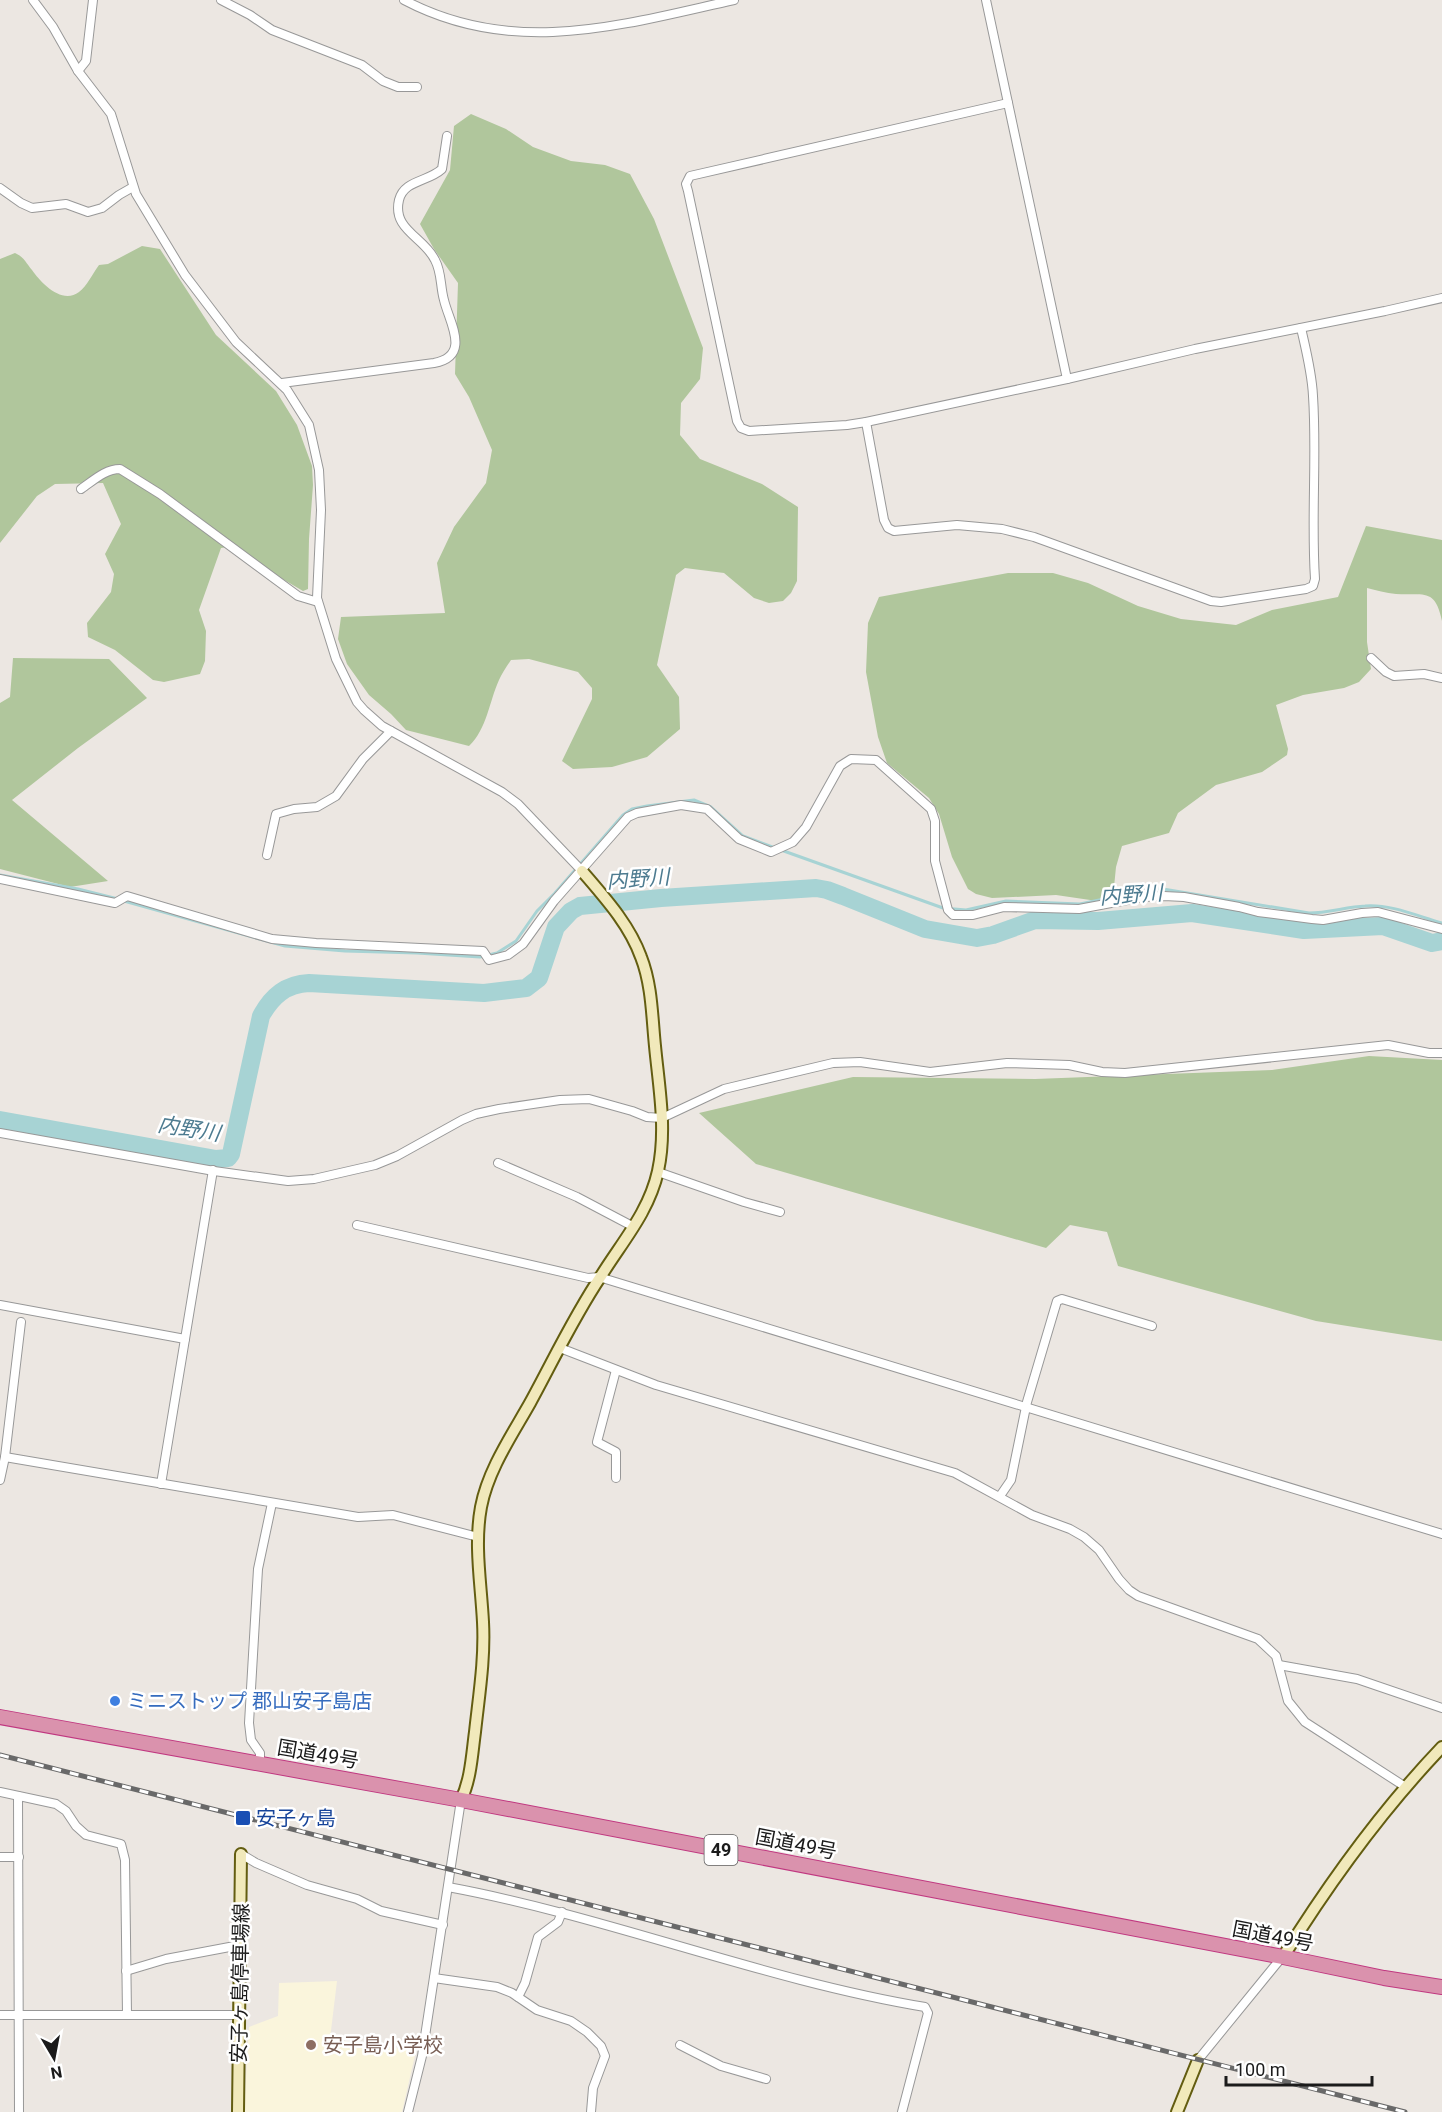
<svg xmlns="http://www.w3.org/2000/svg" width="1442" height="2112" font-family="Roboto,'Noto Sans JP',sans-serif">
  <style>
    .education { fill: #faf5dc }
    .forest { fill: #b0c69c }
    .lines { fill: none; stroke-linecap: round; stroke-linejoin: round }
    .stream { stroke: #a7d3d4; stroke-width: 3 }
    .river { stroke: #a7d3d4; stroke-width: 18 }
    .street-casing { stroke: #989898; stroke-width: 10 }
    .secondary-casing { stroke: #635d11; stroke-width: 14 }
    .highway-casing { stroke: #c03880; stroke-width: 16 }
    .street { stroke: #fff; stroke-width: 8 }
    .secondary { stroke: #f1e9bb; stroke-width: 10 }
    .highway { stroke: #da92ad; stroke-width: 14 }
    .rail-casing { stroke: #696969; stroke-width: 5 }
    .rail { stroke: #fff; stroke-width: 3; stroke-dasharray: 9; stroke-linecap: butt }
    .shop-dot { fill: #3f7fe0; stroke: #fff; stroke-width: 2 }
    .transit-dot { fill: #1a4fb4; stroke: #fff; stroke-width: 2 }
    .education-dot { fill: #8d6e63; stroke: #fff; stroke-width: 2 }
    .labels { text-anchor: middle; stroke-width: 5; stroke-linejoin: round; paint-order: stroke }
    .shield { fill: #fff; stroke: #5f5f5f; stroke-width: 1.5 }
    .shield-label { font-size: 18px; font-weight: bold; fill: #1b1b1b }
    .shop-label { font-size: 20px; fill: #366cbe; stroke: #fff; text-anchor: start }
    .street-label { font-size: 20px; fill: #1b1b1b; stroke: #fff }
    .transit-label { font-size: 20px; fill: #164399; stroke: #fff; text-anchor: start }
    .education-label { font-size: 20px; fill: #785e54; stroke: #fff; text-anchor: start }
    .water-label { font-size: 21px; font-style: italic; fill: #4d7b90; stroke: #fff }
  </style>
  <rect width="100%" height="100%" fill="#ece7e2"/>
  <path class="education" d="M 337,1981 L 330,2039 L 416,2051 L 402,2112 L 244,2112 L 249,2027 L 278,2016 L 279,1983 Z"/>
  <g class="forest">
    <path d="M 471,114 L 506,129 L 533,147 L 571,161 L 605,165 L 630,174 L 654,219 L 703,348 L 700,379 L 681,403 L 680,435 L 700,459 L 762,484 L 798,507 L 797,581 L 791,593 L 783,601 L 769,603 L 754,598 L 724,573 L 685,568 L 676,575 L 657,665 L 679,697 L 680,729 L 647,757 L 612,767 L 573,769 L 562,761 L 592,699 L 592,688 L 578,672 L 529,659 L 511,660 C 507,666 502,673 499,680 C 489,702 487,729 469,746 L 406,730 L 391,714 L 369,695 L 347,664 L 338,639 L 341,617 L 445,613 L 437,563 L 454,527 L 486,483 L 492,450 L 469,397 L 455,374 L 458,283 L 434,249 L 420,224 L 450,170 L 454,126 Z"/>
    <path d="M 142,246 L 160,249 L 216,335 L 276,391 L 297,425 L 312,466 L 313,485 L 309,539 L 308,589 L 303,591 L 228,547 L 221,548 L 199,610 L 206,631 L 205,661 L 200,674 L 164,682 L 153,680 L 115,650 L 88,637 L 87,623 L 111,592 L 114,574 L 105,554 L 121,524 L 103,483 L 55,484 L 37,496 L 0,543 L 0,259 L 15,253 C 24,257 26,263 32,270 C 41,283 62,305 79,292 C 87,286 93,273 99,265 L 108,264 Z"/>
    <path d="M 1366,526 L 1442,540 L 1442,621 C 1435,587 1423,596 1396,594 C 1386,593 1376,590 1367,588 L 1367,642 L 1371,669 L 1359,682 L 1344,688 L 1303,695 L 1276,705 L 1288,749 L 1287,755 L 1262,772 L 1216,785 L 1178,813 L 1169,833 L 1122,846 L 1116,867 L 1113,897 L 1097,901 L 1056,895 L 992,898 L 976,894 L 968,889 L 952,857 L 939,814 L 929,798 L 887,763 L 878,737 L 866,672 L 868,623 L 879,597 L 1008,573 L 1053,573 L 1088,583 L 1138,606 L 1181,619 L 1236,625 L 1272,610 L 1338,597 Z"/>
    <path d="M 13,658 L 109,659 L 147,698 L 78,748 L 12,800 L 108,881 L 70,887 L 0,869 L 0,703 L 10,697 Z"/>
    <path d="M 1369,1056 L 1442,1060 L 1442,1341 L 1316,1321 L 1118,1266 L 1107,1232 L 1070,1225 L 1046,1248 L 756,1164 L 699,1113 L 853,1077 L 1035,1079 L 1272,1070 Z"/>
  </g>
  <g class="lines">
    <g class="stream">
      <path d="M 781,850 L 943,908 L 966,910 L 1006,901 L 1080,904 L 1152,889 L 1163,889 L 1309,913 C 1328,913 1346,907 1365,906 C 1391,904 1417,916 1442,923"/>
      <path d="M 0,875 L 78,889 L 118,899"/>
      <path d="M 124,901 L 285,946 L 345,951 L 417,953 L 480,957 L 497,953 L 516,941 L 537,911 L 555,893 L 623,815 L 632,809 L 647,806 L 694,800 L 711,807 L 743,836 L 775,848"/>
    </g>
    <path class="river" d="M 0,1120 L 216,1159 L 228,1158 L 231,1154 L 261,1016 C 272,996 286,984 309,983 L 484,993 L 526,988 L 539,978 L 556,927 L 571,911 L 580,906 L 661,898 L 816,888 L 827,890 L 843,896 L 925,929 L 977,938 L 993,935 L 1035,920 L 1098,921 L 1192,913 L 1304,930 L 1383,926 L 1432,943 L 1442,941"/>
    <defs>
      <g id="street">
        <path d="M 33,0 L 53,27 L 78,71 L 111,114 L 136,194 L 185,275 L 236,342 L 287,390 L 309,425 L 319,470 L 321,510 L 317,598 L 336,659 L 357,702 L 364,710 L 382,726 L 502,792 L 518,804 L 582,871"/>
        <path d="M 221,0 L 250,15 L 272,30 L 362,65 L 383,81 L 398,87 L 417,87"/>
        <path d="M 404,0 C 514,58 621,25 734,0"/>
        <path d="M 986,0 L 1067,379"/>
        <path d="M 78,71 L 86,61 L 93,0"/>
        <path d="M 1008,103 L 690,176 L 686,184 L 688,191 L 737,421 L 741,428 L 749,431 L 847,425 L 866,422 L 1067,379 L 1195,349 L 1385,311 L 1442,298"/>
        <path d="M 0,188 L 21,203 L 32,208 L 66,204 L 88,212 L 102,208 L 119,195 L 133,187"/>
        <path d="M 282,383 L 434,363 C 472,356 449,322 444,300 C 440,286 442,273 435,260 C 424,237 392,230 399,200 C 404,180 428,182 442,169 L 447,136"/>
        <path d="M 866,422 L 884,520 L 888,528 L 894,531 L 957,525 L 1002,529 L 1034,537 L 1211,601 L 1221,602 L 1306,589 L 1313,586 L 1315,579 C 1311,518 1317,457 1313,396 C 1312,373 1306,350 1301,328"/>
        <path d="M 81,489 C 93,481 105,469 120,469 L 160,494 L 298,596 L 318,602"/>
        <path d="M 1371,658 L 1386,672 L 1394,676 L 1424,674 L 1442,678"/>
        <path d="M 267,855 L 276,814 L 294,809 L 317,807 L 336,796 L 363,759 L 391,731"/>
        <path d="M 0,879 L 115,903 L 127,896 L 272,939 L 316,943 L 483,951 L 489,960 L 508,955 L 523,944 L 554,901 L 628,817 L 637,813 L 681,805 L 707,809 L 739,839 L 771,852 L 793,842 L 806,827 L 840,766 L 851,759 L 876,760 L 931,809 L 935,821 L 935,861 L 948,910 L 953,915 L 973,915 L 1004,907 L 1079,909 L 1143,897 L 1164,896 L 1184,897 L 1239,907 L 1258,912 L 1312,919 L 1323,920 L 1362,913 L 1378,912 L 1442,929"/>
        <path d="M 0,1133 L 214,1171 L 288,1181 L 314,1179 L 375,1165 L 397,1156 L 462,1120 L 476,1114 L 499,1109 L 560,1100 L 589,1099 L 632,1111 L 647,1117 L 662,1118 L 724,1089 L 833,1063 L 860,1062 L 930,1072 L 1007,1063 L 1069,1065 L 1102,1072 L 1125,1073 L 1388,1045 L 1429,1053 L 1442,1053"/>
        <path d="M 498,1163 L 577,1197 L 634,1227"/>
        <path d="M 658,1172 L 744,1202 L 780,1212"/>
        <path d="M 357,1225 L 588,1278 L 599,1277 L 1442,1534"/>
        <path d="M 0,1305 L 185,1339"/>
        <path d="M 560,1348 L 656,1385 L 955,1473 L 1032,1515 L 1070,1529 L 1084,1537 L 1099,1550 L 1119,1579 L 1129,1590 L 1138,1596 L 1258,1639 L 1276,1656 L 1288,1701 L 1305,1722 L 1404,1786"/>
        <path d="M 616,1370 L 597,1442 L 616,1452 L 616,1478"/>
        <path d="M 5,1457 L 358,1517 L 393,1515 L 478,1537"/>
        <path d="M 0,1480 L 5,1457 L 21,1322"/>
        <path d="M 161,1484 L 213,1170 L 214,1171"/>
        <path d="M 1000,1496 L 1011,1480 L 1027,1402 L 1057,1301 L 1062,1299 L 1152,1326"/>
        <path d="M 1279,1665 L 1357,1679 L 1442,1708"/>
        <path d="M 260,1763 L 260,1753 L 251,1740 L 249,1723 L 258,1569 L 272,1503"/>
        <path d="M 0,1792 L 56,1804 L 66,1811 L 76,1826 L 86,1835 L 121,1844 L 125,1860 L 127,2015"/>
        <path d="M 18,1796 L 19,2112"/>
        <path d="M 241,1854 L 256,1863 L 307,1885 L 357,1899 L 381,1911 L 443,1925"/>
        <path d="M 0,1857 L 19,1857"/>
        <path d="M 448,1887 C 610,1917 763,1980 925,2007 L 928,2013 L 902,2112"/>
        <path d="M 126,1971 L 166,1959 L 240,1945"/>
        <path d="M 434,1978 L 497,1987 L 512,1993 L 537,2010 L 571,2021 L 587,2032 L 601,2046 L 605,2056 L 593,2088 L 591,2112"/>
        <path d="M 518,1997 L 525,1983 L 538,1937 L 558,1922 L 562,1912"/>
        <path d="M 0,2015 L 240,2015"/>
        <path d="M 680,2045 L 721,2066 L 766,2079"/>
        <path d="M 1198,2060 L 1282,1957"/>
        <path d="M 408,2112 L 422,2056 L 461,1800"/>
      </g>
      <g id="secondary">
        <path d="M 461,1800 C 471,1779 472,1754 475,1732 C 479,1695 485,1659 483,1622 C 481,1583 474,1545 481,1507 C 488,1470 512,1435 530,1403 C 553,1361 574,1316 601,1276 C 622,1242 649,1212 658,1171 C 667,1130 659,1088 655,1046 C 652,1017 652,985 641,957 C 629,924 605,898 582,871"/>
        <path d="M 1283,1957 C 1329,1883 1382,1810 1442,1747"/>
        <path d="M 238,2112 L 241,1854"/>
        <path d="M 1177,2112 L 1198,2060"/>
      </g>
      <path id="highway" d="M 0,1717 L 461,1800 L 1283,1957 L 1384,1978 L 1442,1987"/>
    </defs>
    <use href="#street" class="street-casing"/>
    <use href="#secondary" class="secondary-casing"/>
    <use href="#highway" class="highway-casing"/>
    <use href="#street" class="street"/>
    <use href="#secondary" class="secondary"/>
    <use href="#highway" class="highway"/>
    <defs>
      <path id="rail" d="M 0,1755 L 1405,2112"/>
    </defs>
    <use href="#rail" class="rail-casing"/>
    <use href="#rail" class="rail"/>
  </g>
  <circle class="shop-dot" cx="115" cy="1701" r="6"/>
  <rect class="transit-dot" x="235" y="1810" width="16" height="16" rx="3"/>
  <circle class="education-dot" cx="311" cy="2045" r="6"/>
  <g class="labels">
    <rect class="shield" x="704.5" y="1835" width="33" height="30" rx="4.5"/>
    <g class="shield-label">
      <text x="721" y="1856">49</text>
    </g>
    <g class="shop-label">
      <text x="127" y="1708">ミニストップ 郡山安子島店</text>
    </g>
    <g class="street-label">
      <text transform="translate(318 1754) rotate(10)" y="7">国道49号</text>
      <text transform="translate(796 1844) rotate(11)" y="7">国道49号</text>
      <text transform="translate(1273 1936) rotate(11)" y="7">国道49号</text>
      <text transform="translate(240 1983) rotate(-89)" y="7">安子ヶ島停車場線</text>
    </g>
    <g class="transit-label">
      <text x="256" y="1825">安子ヶ島</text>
    </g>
    <g class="education-label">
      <text x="323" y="2052">安子島小学校</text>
    </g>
    <g class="water-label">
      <text transform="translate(638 879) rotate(-4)" y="7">内野川</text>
      <text transform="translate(1131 895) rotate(-4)" y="7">内野川</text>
      <text transform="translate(189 1129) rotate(9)" y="7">内野川</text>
    </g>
  </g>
  <g transform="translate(54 2058) rotate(170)" stroke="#ffffff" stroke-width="4.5" paint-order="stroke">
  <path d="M0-4.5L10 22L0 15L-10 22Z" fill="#1b1b1b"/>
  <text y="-9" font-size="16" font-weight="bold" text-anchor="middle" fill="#1b1b1b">N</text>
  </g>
  <path d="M1226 2076v9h146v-9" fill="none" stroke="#1b1b1b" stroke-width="3"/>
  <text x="1235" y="2076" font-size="18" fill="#1b1b1b" stroke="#ffffff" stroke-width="4.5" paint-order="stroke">100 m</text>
</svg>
